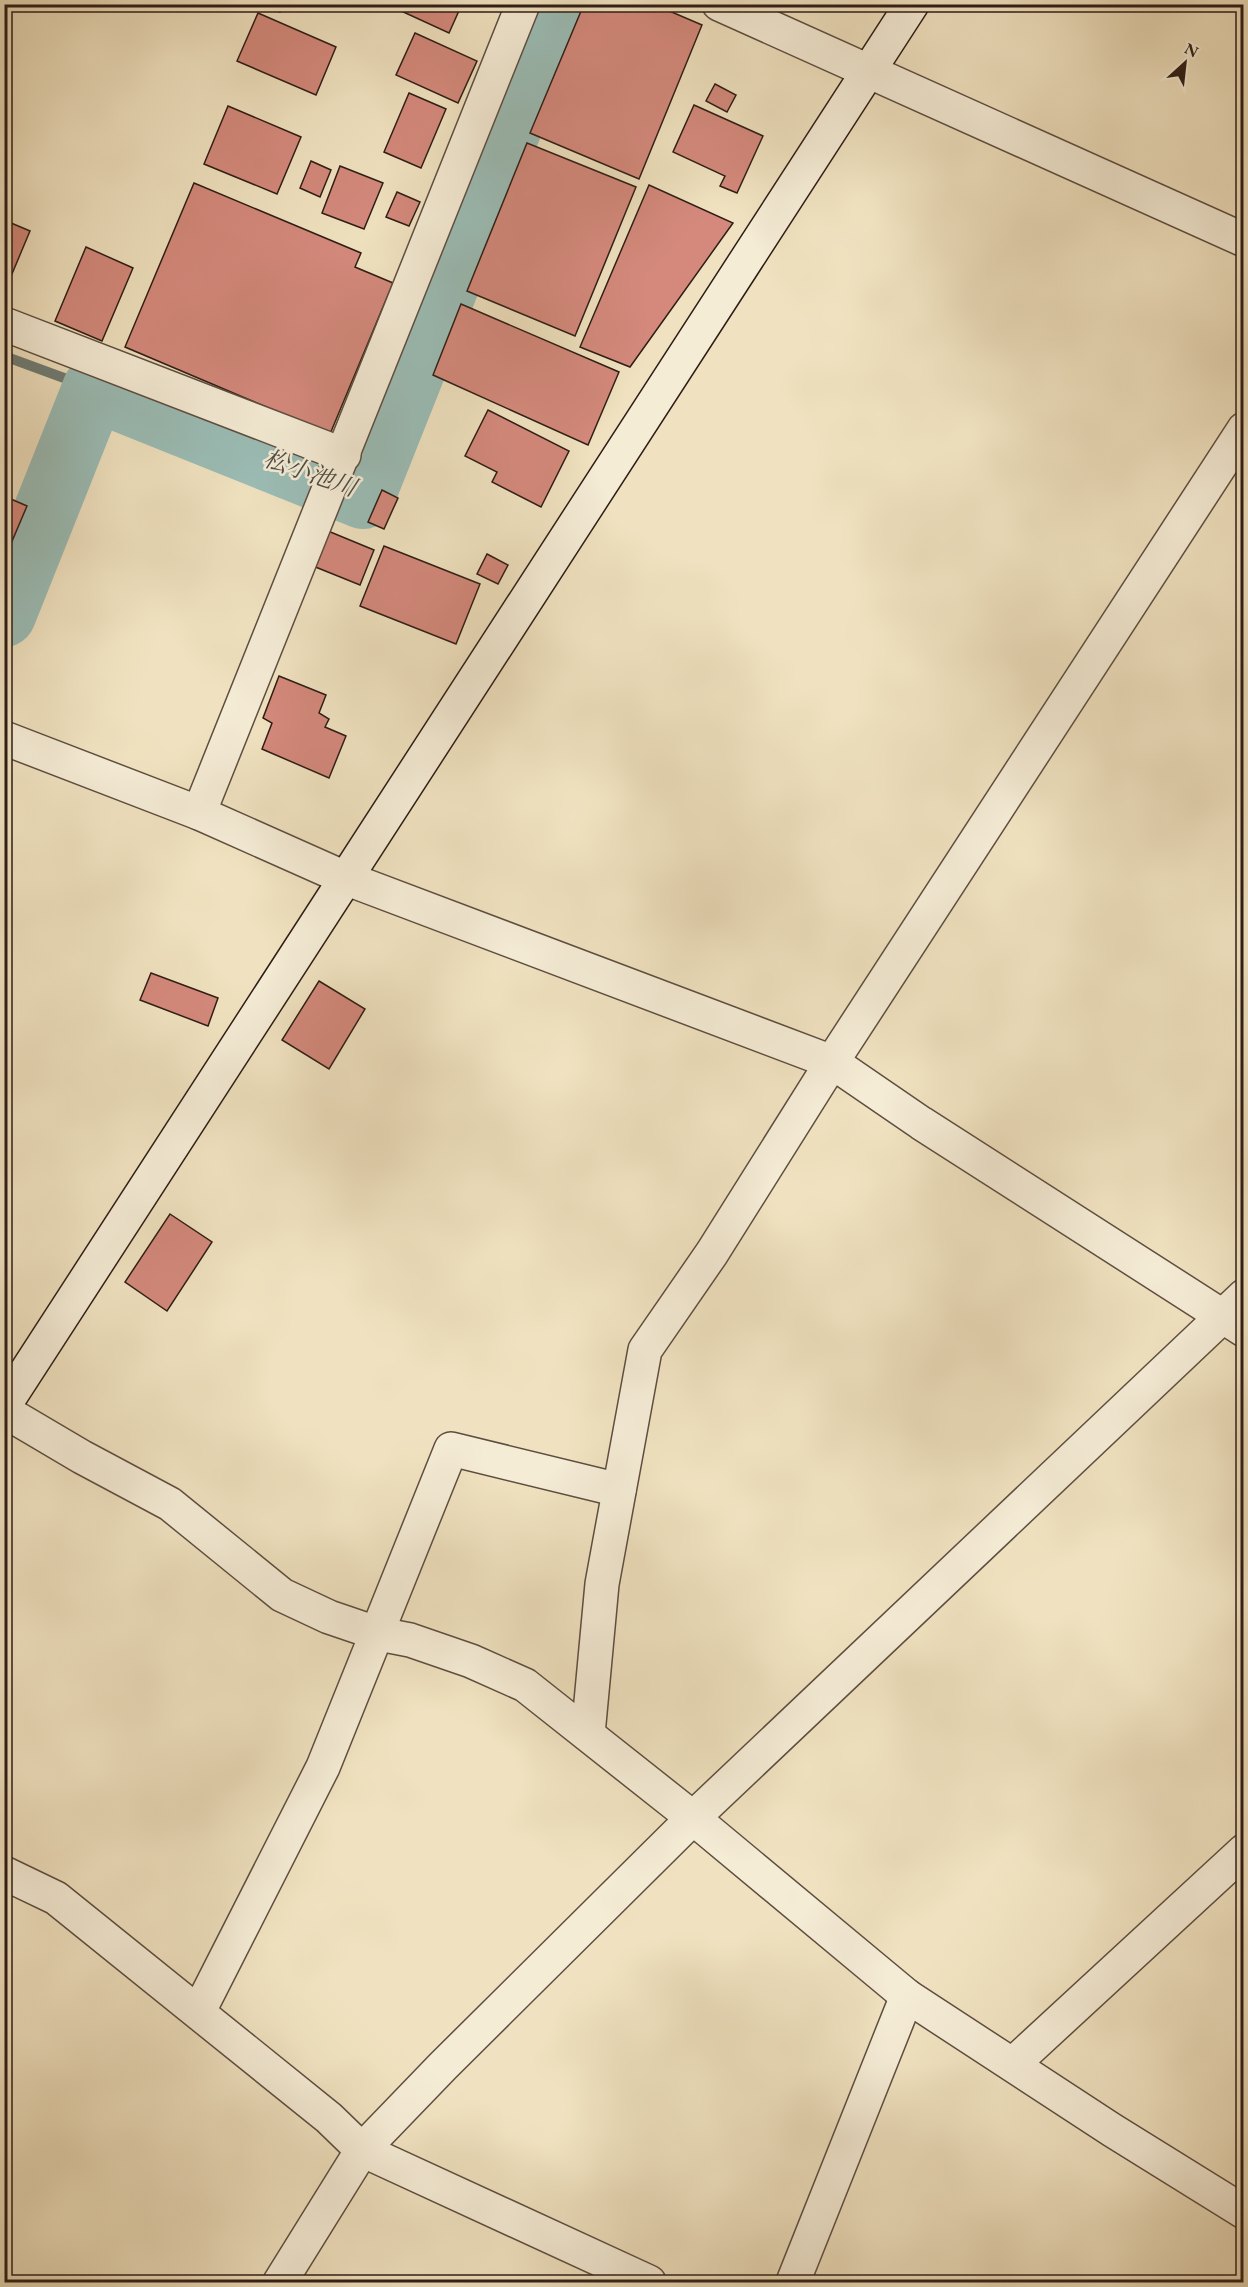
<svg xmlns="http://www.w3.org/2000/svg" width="1248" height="2287" font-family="'EB Garamond','Noto Serif JP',serif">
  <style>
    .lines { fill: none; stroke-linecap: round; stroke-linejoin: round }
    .stream { stroke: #6f7d76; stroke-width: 10 }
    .river { stroke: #9bbdb6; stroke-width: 64 }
    .building { fill: #d4897c; stroke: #2e1d16; stroke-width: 1.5 }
    .street-casing { stroke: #5e4e40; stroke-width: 36 }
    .secondary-casing { stroke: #2e1d16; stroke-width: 36 }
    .street { stroke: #f5ecd6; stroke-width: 33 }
    .secondary { stroke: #f5ecd6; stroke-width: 33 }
    .labels { text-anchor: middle; stroke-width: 5; stroke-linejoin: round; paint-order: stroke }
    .water-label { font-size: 24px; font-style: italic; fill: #4f4d46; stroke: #f5ecd6 }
  </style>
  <rect width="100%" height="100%" fill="#f0e2c0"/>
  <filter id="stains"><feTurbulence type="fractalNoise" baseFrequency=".00333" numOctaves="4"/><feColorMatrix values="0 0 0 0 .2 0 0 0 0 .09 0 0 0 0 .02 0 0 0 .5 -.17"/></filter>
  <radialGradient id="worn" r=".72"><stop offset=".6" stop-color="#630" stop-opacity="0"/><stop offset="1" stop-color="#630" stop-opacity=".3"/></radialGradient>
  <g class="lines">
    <path class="stream" d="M 4,356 L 94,389"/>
    <path class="river" d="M 4,615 L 94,389 L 363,497 L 559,4"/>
  </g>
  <g class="building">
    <path d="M 261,4 L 283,4 L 280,12 Z"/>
    <path d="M 386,4 L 462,4 L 449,33 Z"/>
    <path d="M 584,4 L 653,4 L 702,25 L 639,179 L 530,133 Z"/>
    <path d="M 258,13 L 336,47 L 316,95 L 237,61 Z"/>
    <path d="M 415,33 L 477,61 L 458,103 L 396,75 Z"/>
    <path d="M 715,84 L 736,95 L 727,112 L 706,101 Z"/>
    <path d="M 409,93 L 446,109 L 421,168 L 384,152 Z"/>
    <path d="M 694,105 L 763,136 L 737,193 L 720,186 L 725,176 L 673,152 Z"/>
    <path d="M 228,106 L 301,137 L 277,194 L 204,164 Z"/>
    <path d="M 527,143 L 636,187 L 575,336 L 467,291 Z"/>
    <path d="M 311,161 L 331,170 L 320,197 L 300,188 Z"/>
    <path d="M 340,166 L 383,183 L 364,229 L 322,213 Z"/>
    <path d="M 194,183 L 361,253 L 355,267 L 393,283 L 330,434 L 125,347 Z"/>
    <path d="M 649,185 L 733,223 L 630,367 L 580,347 Z"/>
    <path d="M 397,192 L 420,202 L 409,226 L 386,217 Z"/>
    <path d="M 4,220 L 30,231 L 9,281 L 4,279 Z"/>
    <path d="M 86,247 L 133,268 L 102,341 L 55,321 Z"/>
    <path d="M 461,304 L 619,372 L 588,445 L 433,375 Z"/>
    <path d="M 488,410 L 569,451 L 541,507 L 492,482 L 497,472 L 465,456 Z"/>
    <path d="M 382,490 L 398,498 L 384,529 L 368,522 Z"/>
    <path d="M 4,496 L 27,506 L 7,553 L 4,552 Z"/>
    <path d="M 328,531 L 374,550 L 360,585 L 313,566 Z"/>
    <path d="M 384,546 L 480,584 L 456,644 L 360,606 Z"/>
    <path d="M 487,554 L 508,565 L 498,584 L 477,574 Z"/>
    <path d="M 279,676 L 326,695 L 319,713 L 329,719 L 325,727 L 346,736 L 329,778 L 262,749 L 272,723 L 263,718 Z"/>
    <path d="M 151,973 L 218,998 L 208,1026 L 140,1000 Z"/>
    <path d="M 319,981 L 365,1009 L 329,1069 L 282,1040 Z"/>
    <path d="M 170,1214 L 212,1242 L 167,1311 L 125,1282 Z"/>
  </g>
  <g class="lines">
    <defs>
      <g id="street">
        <path d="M 523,4 L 199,813 L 345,878 L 832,1062 L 921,1123 L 1244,1330"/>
        <path d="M 719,4 L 1244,240"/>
        <path d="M 4,324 L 344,455"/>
        <path d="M 4,738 L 199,813"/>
        <path d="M 4,1411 L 82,1457 L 170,1504 L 282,1595 L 329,1617 L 379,1634 L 410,1640 L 471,1661 L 525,1685 L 693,1818 L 907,1996 L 1112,2130 L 1244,2212"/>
        <path d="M 588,1734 L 602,1584 L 645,1350 L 712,1253 L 832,1062 L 1244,429"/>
        <path d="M 4,1873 L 56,1898 L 329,2118 L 362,2150 L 649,2282"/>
        <path d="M 199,2011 L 323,1767 L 451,1449 L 619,1490"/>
        <path d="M 1013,2064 L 1244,1851"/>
        <path d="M 280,2282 L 362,2150 L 443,2066 L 693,1818 L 1244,1296"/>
        <path d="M 793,2282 L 907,1996"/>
      </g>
      <path id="secondary" d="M 4,1406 L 912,4"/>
    </defs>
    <use href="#street" class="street-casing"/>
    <use href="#secondary" class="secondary-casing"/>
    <use href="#street" class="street"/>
    <use href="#secondary" class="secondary"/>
  </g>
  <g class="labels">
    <g class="water-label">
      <text transform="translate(310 473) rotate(19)" y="8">松小池川</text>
    </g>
  </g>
  <rect width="1248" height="2287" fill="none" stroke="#f0e2c0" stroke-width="24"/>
  <rect x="6" y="6" width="1236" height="2275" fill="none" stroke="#2e1d16" stroke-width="3"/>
  <rect x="12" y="12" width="1224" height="2263" fill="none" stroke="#2e1d16" stroke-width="1.5"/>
  <g transform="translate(1185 63) rotate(27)" stroke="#f5ecd6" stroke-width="4.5" paint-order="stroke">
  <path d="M0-4.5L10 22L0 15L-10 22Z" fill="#2e1d16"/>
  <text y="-9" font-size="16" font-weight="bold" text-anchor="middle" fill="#2e1d16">N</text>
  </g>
  <rect width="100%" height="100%" filter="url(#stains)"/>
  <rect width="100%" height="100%" fill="url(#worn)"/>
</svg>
